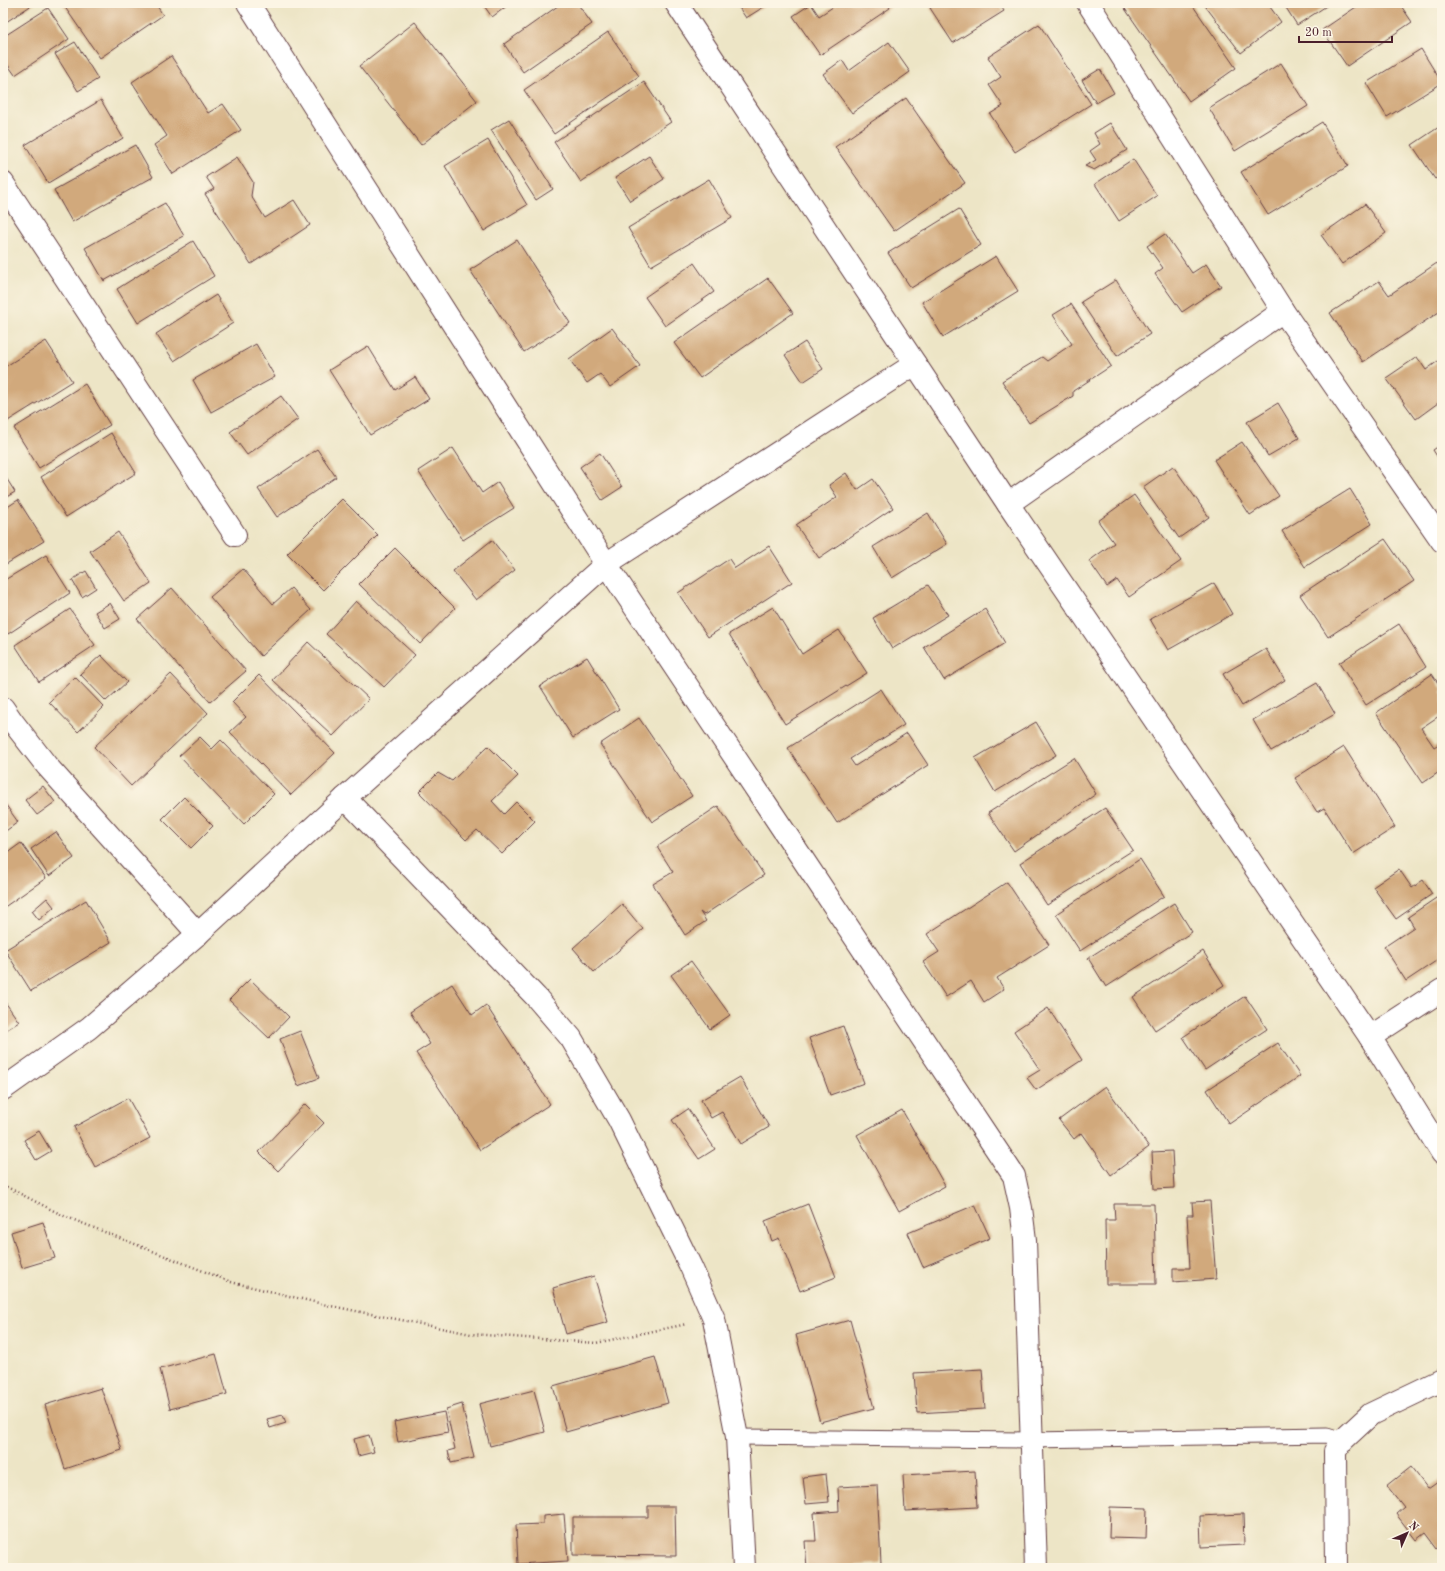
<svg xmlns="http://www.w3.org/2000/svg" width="1445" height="1571" font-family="'Old Standard TT',serif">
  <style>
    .building { fill: #d1a97c }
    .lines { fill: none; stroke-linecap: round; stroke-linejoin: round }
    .service-casing { stroke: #623d42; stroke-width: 17 }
    .minor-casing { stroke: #623d42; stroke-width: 24 }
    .tertiary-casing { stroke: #623d42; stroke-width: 24 }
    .path { stroke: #623d42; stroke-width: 2.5; stroke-dasharray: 1 3; stroke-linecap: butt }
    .service { stroke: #fff; stroke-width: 15 }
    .minor { stroke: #fff; stroke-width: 22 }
    .tertiary { stroke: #fff; stroke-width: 22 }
  </style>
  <rect width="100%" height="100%" fill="#fcf5e5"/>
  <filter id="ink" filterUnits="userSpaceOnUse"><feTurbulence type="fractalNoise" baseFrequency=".025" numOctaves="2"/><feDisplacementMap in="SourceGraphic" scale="8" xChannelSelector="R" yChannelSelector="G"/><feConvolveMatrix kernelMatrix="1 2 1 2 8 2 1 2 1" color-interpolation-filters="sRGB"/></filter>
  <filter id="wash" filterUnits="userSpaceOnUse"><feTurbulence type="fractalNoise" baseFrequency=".012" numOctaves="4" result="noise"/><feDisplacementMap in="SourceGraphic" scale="16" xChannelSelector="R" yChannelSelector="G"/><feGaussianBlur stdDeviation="0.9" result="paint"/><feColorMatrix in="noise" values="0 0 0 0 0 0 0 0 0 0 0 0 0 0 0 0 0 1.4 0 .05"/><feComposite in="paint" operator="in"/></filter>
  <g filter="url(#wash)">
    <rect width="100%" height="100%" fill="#ede5c6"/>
    <g id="blocks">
      <g class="building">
        <path d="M 3,3 L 35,3 L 3,24 Z"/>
        <path d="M 62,3 L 155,3 L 163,15 L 100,58 Z"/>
        <path d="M 482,3 L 511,3 L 492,17 Z"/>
        <path d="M 562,3 L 577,3 L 592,24 L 523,72 L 504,44 Z"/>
        <path d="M 736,3 L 770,3 L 746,18 Z"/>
        <path d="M 839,3 L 887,3 L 890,8 L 820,55 L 793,16 L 811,4 L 819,16 Z"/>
        <path d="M 937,3 L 999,3 L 1004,11 L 953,43 L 930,8 Z"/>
        <path d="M 1121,3 L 1191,3 L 1236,68 L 1189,101 Z"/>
        <path d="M 1203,3 L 1267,3 L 1281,22 L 1241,53 Z"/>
        <path d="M 1283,3 L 1331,3 L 1297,25 Z"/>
        <path d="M 1362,3 L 1399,3 L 1412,22 L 1347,66 L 1322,30 Z"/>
        <path d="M 48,8 L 69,39 L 15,75 L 3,58 L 3,37 Z"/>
        <path d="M 415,22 L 477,101 L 421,145 L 359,66 Z"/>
        <path d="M 1039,24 L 1091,104 L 1015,152 L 990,114 L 1003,106 L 989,85 L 1001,77 L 988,57 Z"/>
        <path d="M 608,32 L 639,76 L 554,134 L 524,90 Z"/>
        <path d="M 75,42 L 98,79 L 78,91 L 55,54 Z"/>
        <path d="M 889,42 L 910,72 L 852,113 L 823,74 L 842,60 L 849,71 Z"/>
        <path d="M 1421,49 L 1442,83 L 1387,117 L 1366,83 Z"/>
        <path d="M 171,56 L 208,113 L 223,104 L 241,130 L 173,174 L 154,145 L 167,136 L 132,82 Z"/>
        <path d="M 1281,63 L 1308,106 L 1235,151 L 1209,108 Z"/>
        <path d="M 1100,69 L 1114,93 L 1096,103 L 1082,80 Z"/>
        <path d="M 644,82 L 671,122 L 581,182 L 554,142 Z"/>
        <path d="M 906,98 L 965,183 L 894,231 L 835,147 Z"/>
        <path d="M 101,100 L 123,138 L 48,183 L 25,145 Z"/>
        <path d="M 509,119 L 553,189 L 536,200 L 491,130 Z"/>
        <path d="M 1322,122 L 1348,166 L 1268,215 L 1241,172 Z"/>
        <path d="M 1110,123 L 1127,150 L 1094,170 L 1085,166 L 1096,160 L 1090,151 L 1100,144 L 1094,133 Z"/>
        <path d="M 1442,125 L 1442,174 L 1435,179 L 1412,145 Z"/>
        <path d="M 488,140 L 527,205 L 484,231 L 445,166 Z"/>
        <path d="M 135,145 L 153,177 L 72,222 L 54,190 Z"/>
        <path d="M 649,156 L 664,179 L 630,201 L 615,178 Z"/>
        <path d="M 237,157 L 253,182 L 251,196 L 265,218 L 294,200 L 310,225 L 251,264 L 205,194 L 214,189 L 206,177 Z"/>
        <path d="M 1133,159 L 1157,196 L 1119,221 L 1095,184 Z"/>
        <path d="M 709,179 L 732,218 L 651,266 L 628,228 Z"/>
        <path d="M 165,203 L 184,236 L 104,281 L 85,248 Z"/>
        <path d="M 1365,204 L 1386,233 L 1342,264 L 1321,235 Z"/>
        <path d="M 959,209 L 981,245 L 911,288 L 888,253 Z"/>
        <path d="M 1165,234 L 1192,273 L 1206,264 L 1221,286 L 1182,312 L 1155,274 L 1163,268 L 1147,246 Z"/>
        <path d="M 517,240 L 570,323 L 524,352 L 470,270 Z"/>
        <path d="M 193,241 L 214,276 L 138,323 L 117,289 Z"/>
        <path d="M 996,256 L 1018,291 L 943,337 L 922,302 Z"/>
        <path d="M 694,263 L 714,292 L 665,326 L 645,297 Z"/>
        <path d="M 1437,263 L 1442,270 L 1442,310 L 1363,362 L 1330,313 L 1379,281 L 1389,295 Z"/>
        <path d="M 768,278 L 793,313 L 700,378 L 674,343 Z"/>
        <path d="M 1116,280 L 1150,334 L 1117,356 L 1081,302 Z"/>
        <path d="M 216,295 L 233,323 L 174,361 L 156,334 Z"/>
        <path d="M 1071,304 L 1111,366 L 1073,391 L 1073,396 L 1029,423 L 1002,381 L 1042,357 L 1047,361 L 1072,344 L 1053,315 Z"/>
        <path d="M 612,328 L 640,366 L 610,387 L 600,374 L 587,383 L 569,359 Z"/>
        <path d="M 46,341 L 72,381 L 3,424 L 3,368 Z"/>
        <path d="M 805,342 L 823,369 L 803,382 L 785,355 Z"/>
        <path d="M 256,344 L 275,377 L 211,412 L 193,380 Z"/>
        <path d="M 368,346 L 395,390 L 415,377 L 429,399 L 370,435 L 329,370 Z"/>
        <path d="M 1417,357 L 1426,370 L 1442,358 L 1442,400 L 1416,419 L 1386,378 Z"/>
        <path d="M 85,384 L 110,425 L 39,468 L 14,428 Z"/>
        <path d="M 281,396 L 298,419 L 247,455 L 230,432 Z"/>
        <path d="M 1278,403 L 1299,438 L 1268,456 L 1247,422 Z"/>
        <path d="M 111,433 L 136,473 L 66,517 L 41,477 Z"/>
        <path d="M 1242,442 L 1279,496 L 1250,515 L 1214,460 Z"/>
        <path d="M 1442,444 L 1442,464 L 1433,450 Z"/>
        <path d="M 453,448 L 482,493 L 498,482 L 514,508 L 463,540 L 418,471 Z"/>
        <path d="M 317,449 L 336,477 L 277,517 L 258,489 Z"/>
        <path d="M 600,453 L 622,487 L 602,500 L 580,467 Z"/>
        <path d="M 1173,466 L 1209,517 L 1179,538 L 1143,487 Z"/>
        <path d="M 3,473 L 15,492 L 3,499 Z"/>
        <path d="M 846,473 L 857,490 L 873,479 L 893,508 L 819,558 L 796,525 L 837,497 L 829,485 Z"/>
        <path d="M 1350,489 L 1372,524 L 1305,567 L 1282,531 Z"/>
        <path d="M 1134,495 L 1181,561 L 1129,597 L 1117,580 L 1107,587 L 1089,561 L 1114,543 L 1098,521 Z"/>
        <path d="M 342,499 L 378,535 L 323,590 L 287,554 Z"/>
        <path d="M 18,500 L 44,541 L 3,566 L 3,510 Z"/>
        <path d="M 928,513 L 947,544 L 892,578 L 873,547 Z"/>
        <path d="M 118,532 L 151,583 L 124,601 L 90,551 Z"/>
        <path d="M 1385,539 L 1414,581 L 1328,637 L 1300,595 Z"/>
        <path d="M 492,540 L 515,570 L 476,600 L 453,571 Z"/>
        <path d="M 769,546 L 792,582 L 708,637 L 678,593 L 729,559 L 735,568 Z"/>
        <path d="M 395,548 L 455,608 L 420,644 L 359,584 Z"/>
        <path d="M 46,555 L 70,593 L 8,634 L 3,626 L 3,581 Z"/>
        <path d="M 243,569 L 273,604 L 291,588 L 311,610 L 261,656 L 210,597 Z"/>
        <path d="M 86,571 L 96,588 L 82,597 L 72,580 Z"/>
        <path d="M 1214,583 L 1232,614 L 1168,650 L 1150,619 Z"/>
        <path d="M 928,585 L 948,615 L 892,649 L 873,618 Z"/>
        <path d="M 172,588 L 246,671 L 210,702 L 137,619 Z"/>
        <path d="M 356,601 L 415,655 L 384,687 L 326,634 Z"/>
        <path d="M 110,603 L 120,619 L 105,628 L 95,612 Z"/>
        <path d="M 773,607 L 802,654 L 839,630 L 867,673 L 785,724 L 729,634 Z"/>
        <path d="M 70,609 L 95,645 L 39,682 L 15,645 Z"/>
        <path d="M 985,609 L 1005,643 L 944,680 L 924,647 Z"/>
        <path d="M 1399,624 L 1426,667 L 1366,705 L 1339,663 Z"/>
        <path d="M 308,642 L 369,699 L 333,736 L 273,680 Z"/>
        <path d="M 1266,649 L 1285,680 L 1242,706 L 1223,674 Z"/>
        <path d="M 101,655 L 127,682 L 106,701 L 80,674 Z"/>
        <path d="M 587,657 L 619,709 L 573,738 L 540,686 Z"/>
        <path d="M 171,674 L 208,713 L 131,786 L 94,747 Z"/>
        <path d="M 1432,674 L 1442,689 L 1442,714 L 1421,728 L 1434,747 L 1442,742 L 1442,770 L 1423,783 L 1376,713 Z"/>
        <path d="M 259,675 L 335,753 L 291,795 L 230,732 L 246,717 L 232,702 Z"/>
        <path d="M 75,677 L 104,707 L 78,732 L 49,702 Z"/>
        <path d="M 1317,683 L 1335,714 L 1271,751 L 1253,720 Z"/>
        <path d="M 881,689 L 904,725 L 850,759 L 855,766 L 907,733 L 928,765 L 837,823 L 788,748 Z"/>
        <path d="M 639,718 L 692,796 L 652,822 L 600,744 Z"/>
        <path d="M 1036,722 L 1056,755 L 995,792 L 975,758 Z"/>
        <path d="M 200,737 L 212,749 L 221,740 L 274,794 L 244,824 L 179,756 Z"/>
        <path d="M 488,746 L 518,776 L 492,801 L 504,814 L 516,802 L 535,821 L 502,854 L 477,830 L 466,840 L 419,792 L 438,773 L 452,781 Z"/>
        <path d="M 1344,747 L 1395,827 L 1353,854 L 1324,808 L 1317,812 L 1295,778 Z"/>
        <path d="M 1074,758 L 1096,794 L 1014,851 L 988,813 Z"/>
        <path d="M 43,786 L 55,802 L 37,815 L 25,800 Z"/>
        <path d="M 184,797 L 213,826 L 191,848 L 162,819 Z"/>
        <path d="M 3,801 L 18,822 L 3,833 Z"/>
        <path d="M 718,806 L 764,875 L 704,915 L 700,912 L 706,921 L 685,935 L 653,884 L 673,872 L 657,847 Z"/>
        <path d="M 1105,808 L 1133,850 L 1047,905 L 1020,863 Z"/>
        <path d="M 56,832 L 74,858 L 49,876 L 31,849 Z"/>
        <path d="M 21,843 L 46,878 L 3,908 L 3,856 Z"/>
        <path d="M 1140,859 L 1164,896 L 1080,951 L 1056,914 Z"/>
        <path d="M 1399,869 L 1412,888 L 1423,880 L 1432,894 L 1396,919 L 1373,887 Z"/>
        <path d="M 1007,882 L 1049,945 L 997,978 L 1004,989 L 984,1002 L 971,981 L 946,997 L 923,962 L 939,952 L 927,934 Z"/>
        <path d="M 1442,894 L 1442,957 L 1406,981 L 1384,947 L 1414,927 L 1408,917 Z"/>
        <path d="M 47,898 L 54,907 L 39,920 L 32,911 Z"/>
        <path d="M 86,900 L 111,942 L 31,991 L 5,950 Z"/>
        <path d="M 1174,903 L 1192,932 L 1106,987 L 1088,958 Z"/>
        <path d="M 622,904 L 643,929 L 594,972 L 573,948 Z"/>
        <path d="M 1203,951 L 1224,985 L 1155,1030 L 1133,997 Z"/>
        <path d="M 691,961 L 730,1015 L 710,1029 L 671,975 Z"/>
        <path d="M 250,979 L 289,1017 L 269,1038 L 229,1000 Z"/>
        <path d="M 452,984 L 472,1015 L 486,1005 L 550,1104 L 480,1150 L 416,1053 L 430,1044 L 410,1012 Z"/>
        <path d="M 1245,996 L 1267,1029 L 1205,1070 L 1183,1037 Z"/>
        <path d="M 3,999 L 19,1022 L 3,1032 Z"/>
        <path d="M 1048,1008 L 1082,1060 L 1036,1090 L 1027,1078 L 1040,1070 L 1014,1031 Z"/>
        <path d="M 843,1026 L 864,1083 L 830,1095 L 809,1038 Z"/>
        <path d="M 300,1031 L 319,1078 L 298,1086 L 280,1039 Z"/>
        <path d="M 1278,1043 L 1300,1076 L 1229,1124 L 1207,1090 Z"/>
        <path d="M 740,1077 L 769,1127 L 741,1144 L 722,1112 L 711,1118 L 701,1100 Z"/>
        <path d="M 1105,1086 L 1149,1147 L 1111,1175 L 1081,1133 L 1074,1139 L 1059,1120 Z"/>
        <path d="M 128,1098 L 150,1138 L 95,1167 L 74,1127 Z"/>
        <path d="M 305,1104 L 324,1123 L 278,1171 L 259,1152 Z"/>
        <path d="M 688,1109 L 715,1149 L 699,1159 L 672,1120 Z"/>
        <path d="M 902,1110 L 945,1186 L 899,1211 L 857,1135 Z"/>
        <path d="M 39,1131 L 51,1151 L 36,1160 L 24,1140 Z"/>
        <path d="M 1172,1151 L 1174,1188 L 1154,1189 L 1152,1152 Z"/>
        <path d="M 1210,1201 L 1216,1279 L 1173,1282 L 1173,1268 L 1190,1268 L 1187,1215 L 1193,1215 L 1192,1202 Z"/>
        <path d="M 808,1204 L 836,1277 L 800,1291 L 779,1238 L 772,1241 L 765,1221 Z"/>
        <path d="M 1114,1204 L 1154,1204 L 1156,1284 L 1106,1284 L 1105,1220 L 1115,1220 Z"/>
        <path d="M 975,1205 L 990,1238 L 923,1267 L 908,1233 Z"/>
        <path d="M 43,1222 L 55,1258 L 22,1268 L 11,1232 Z"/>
        <path d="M 594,1276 L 608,1322 L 566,1334 L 553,1288 Z"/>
        <path d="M 850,1320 L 874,1408 L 820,1422 L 796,1335 Z"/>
        <path d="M 216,1354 L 227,1394 L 170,1409 L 160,1369 Z"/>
        <path d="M 655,1357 L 668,1403 L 566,1432 L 553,1386 Z"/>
        <path d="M 982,1369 L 985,1409 L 917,1413 L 914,1373 Z"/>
        <path d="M 101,1388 L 122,1450 L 65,1469 L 45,1405 Z"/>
        <path d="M 534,1390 L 545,1432 L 490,1446 L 479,1404 Z"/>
        <path d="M 462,1404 L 474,1458 L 451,1463 L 448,1451 L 455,1449 L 446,1409 Z"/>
        <path d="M 444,1412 L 448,1432 L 398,1442 L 394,1422 Z"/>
        <path d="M 283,1415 L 286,1423 L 270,1428 L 267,1419 Z"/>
        <path d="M 369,1435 L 374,1452 L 358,1456 L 354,1439 Z"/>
        <path d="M 1411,1467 L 1428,1489 L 1442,1479 L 1442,1545 L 1437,1549 L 1425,1533 L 1416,1540 L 1396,1514 L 1404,1507 L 1387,1486 Z"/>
        <path d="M 975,1471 L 977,1507 L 905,1511 L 903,1475 Z"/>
        <path d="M 826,1474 L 829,1502 L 806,1504 L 803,1477 Z"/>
        <path d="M 877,1485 L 881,1564 L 807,1568 L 805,1541 L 816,1541 L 814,1513 L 839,1511 L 838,1487 Z"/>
        <path d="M 648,1506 L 675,1506 L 676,1556 L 573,1555 L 573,1517 L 648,1517 Z"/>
        <path d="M 1110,1507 L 1147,1508 L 1146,1539 L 1109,1538 Z"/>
        <path d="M 564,1514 L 568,1561 L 518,1564 L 516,1525 L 543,1524 L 543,1516 Z"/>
        <path d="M 1243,1514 L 1244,1545 L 1201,1547 L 1200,1516 Z"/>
      </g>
    </g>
  </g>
  <g filter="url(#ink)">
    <use href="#blocks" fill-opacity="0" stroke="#623d42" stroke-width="1"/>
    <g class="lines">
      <defs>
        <path id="service" d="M 737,1437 L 1031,1440 L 1327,1435 L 1343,1440"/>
        <g id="minor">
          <path d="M 248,3 L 606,564 L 1014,1176 L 1021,1208 L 1025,1240 L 1036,1568"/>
          <path d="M 1088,3 L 1283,311 L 1442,541"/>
          <path d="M 3,183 L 235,535"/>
          <path d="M 1008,504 L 1283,311"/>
          <path d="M 3,708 L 12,721 L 47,766 L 198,934"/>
          <path d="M 345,798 L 536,997 L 571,1038 L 619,1120 L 691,1267 L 714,1319 L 737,1437 L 744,1568"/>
          <path d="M 1370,1037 L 1442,990"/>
          <path d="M 3,1089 L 89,1028 L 198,934 L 345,798 L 606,564 L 915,364"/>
          <path d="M 1336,1568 L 1335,1451 L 1343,1440 L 1371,1414 L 1442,1380"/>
        </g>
        <path id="tertiary" d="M 676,3 L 1008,504 L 1370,1037 L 1442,1153"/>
      </defs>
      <use href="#service" class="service-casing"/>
      <use href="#minor" class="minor-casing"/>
      <use href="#tertiary" class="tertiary-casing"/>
      <path class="path" d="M 3,1185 L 64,1216 L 231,1282 L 331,1306 L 471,1334 L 596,1343 L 687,1324"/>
      <use href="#service" class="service"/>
      <use href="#minor" class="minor"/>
      <use href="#tertiary" class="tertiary"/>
    </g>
  </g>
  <rect width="1445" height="1571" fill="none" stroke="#fcf5e5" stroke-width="16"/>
  <g transform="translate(1407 1533) rotate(45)" stroke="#fcf5e5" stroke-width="3" paint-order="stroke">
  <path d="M0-3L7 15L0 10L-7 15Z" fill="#4a1f2b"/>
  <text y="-6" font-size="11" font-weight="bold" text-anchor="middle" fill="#4a1f2b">N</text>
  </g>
  <path d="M1299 36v6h93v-6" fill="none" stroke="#4a1f2b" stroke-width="2"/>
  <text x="1305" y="36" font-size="12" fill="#4a1f2b" stroke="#fcf5e5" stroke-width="3" paint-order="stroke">20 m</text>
</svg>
